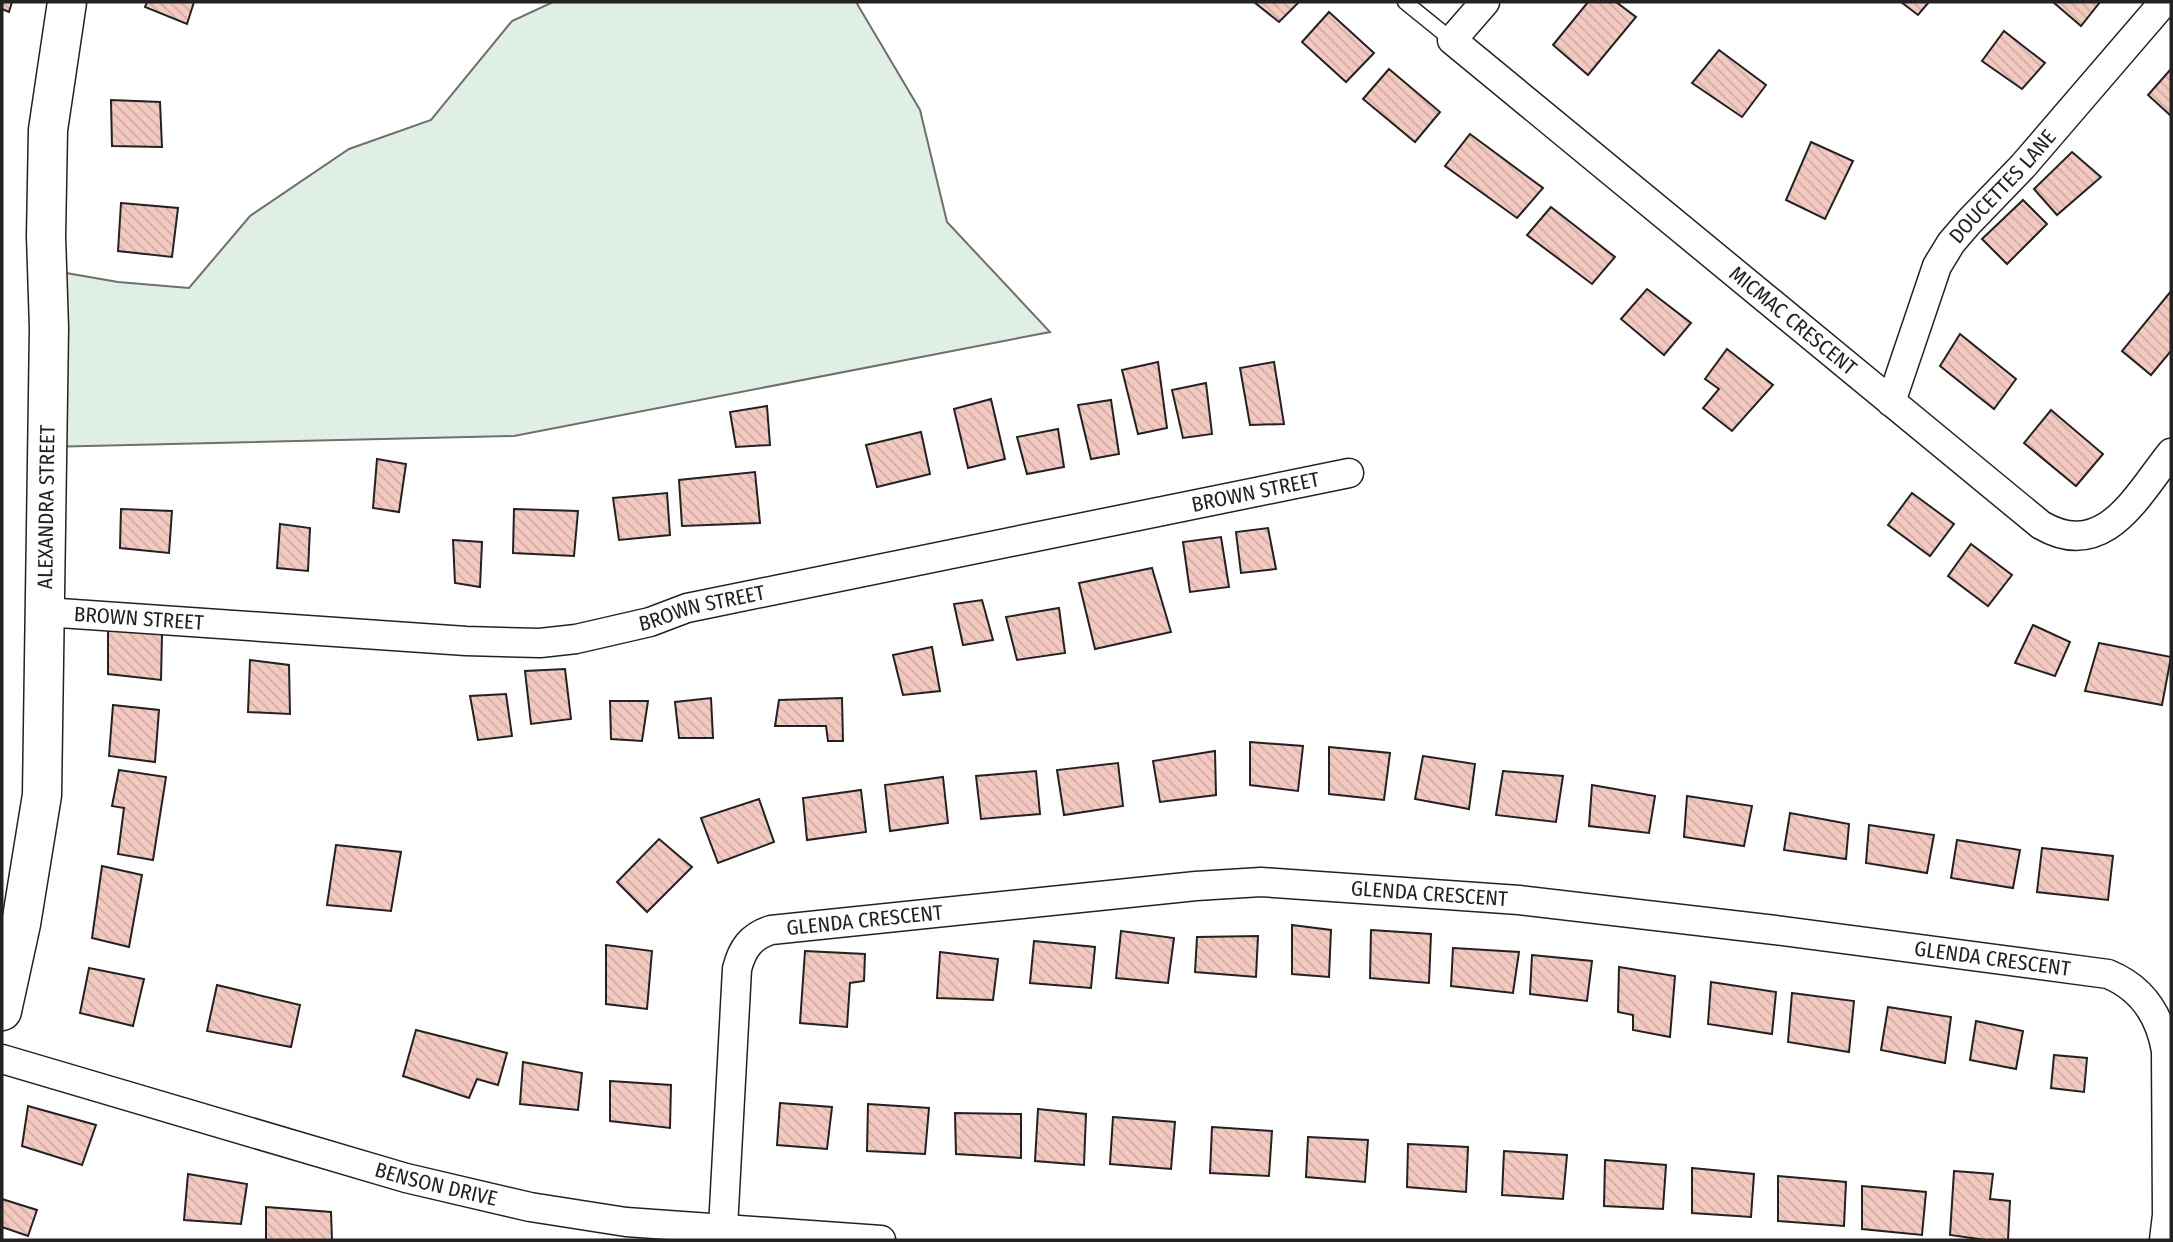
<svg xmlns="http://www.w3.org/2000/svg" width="2173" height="1242" font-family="'Fira Sans Condensed',sans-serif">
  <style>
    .green { fill: #e0efe3; stroke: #6f6f6f; stroke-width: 2 }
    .building { fill: url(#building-back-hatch); stroke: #222; stroke-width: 2 }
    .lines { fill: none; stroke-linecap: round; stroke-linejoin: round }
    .service-casing { stroke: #222; stroke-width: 17 }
    .minor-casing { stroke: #222; stroke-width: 31 }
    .secondary-casing { stroke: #222; stroke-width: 41 }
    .service { stroke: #fff; stroke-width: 14 }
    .minor { stroke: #fff; stroke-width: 28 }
    .secondary { stroke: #fff; stroke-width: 38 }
    .labels { text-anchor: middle; stroke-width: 5; stroke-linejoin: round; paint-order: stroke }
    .street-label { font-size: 21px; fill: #222; stroke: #fff }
  </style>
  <defs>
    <pattern id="building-back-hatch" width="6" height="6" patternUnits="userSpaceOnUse" patternTransform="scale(1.75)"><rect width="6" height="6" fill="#f3c9c0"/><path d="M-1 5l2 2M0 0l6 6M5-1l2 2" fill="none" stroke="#d0aca5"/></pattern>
  </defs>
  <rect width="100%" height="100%" fill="#fff"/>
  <path class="green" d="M 553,2 L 856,2 L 920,110 L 947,222 L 1050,332 L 514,436 L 46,447 L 43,269 L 118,282 L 189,288 L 250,216 L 349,149 L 431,120 L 512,21 Z"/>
  <g class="building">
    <path d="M 2,2 L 12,2 L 9,12 L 2,9 Z"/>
    <path d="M 147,2 L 194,2 L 187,24 L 145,7 Z"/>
    <path d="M 1254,2 L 1299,2 L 1279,22 Z"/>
    <path d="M 1588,2 L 1616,2 L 1636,17 L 1588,75 L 1553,45 Z"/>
    <path d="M 1901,2 L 1929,2 L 1918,15 Z"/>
    <path d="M 2053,2 L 2100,2 L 2081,26 Z"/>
    <path d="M 1329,12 L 1374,53 L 1346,82 L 1302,42 Z"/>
    <path d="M 2004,31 L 2045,63 L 2022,89 L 1982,61 Z"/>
    <path d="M 1719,50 L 1766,85 L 1742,117 L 1692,83 Z"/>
    <path d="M 1389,69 L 1440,112 L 1415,142 L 1363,99 Z"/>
    <path d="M 2171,69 L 2171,116 L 2148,95 Z"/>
    <path d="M 111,100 L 160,102 L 162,147 L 112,146 Z"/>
    <path d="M 1470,134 L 1543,188 L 1517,218 L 1445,166 Z"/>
    <path d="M 1811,142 L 1853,161 L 1825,219 L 1786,200 Z"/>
    <path d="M 2072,152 L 2101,177 L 2057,215 L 2034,189 Z"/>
    <path d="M 2023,200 L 2047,224 L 2007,264 L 1982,239 Z"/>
    <path d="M 121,203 L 178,208 L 172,257 L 118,251 Z"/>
    <path d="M 1551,207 L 1615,257 L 1592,284 L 1527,235 Z"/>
    <path d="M 1647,289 L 1691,323 L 1664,355 L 1621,319 Z"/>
    <path d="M 2171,291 L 2171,351 L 2151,375 L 2122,351 Z"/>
    <path d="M 1960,334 L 2016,379 L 1994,409 L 1940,366 Z"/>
    <path d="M 1727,349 L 1773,385 L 1732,431 L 1703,408 L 1719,389 L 1705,379 Z"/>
    <path d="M 1158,362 L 1167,428 L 1138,434 L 1122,370 Z"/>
    <path d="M 1274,362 L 1284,424 L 1250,425 L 1240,368 Z"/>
    <path d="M 1206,383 L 1212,434 L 1183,438 L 1172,390 Z"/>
    <path d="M 991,399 L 1005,459 L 968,468 L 954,409 Z"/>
    <path d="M 1111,400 L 1119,454 L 1091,459 L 1078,405 Z"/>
    <path d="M 767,406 L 770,445 L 736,447 L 730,412 Z"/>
    <path d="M 2051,410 L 2103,454 L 2076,486 L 2024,443 Z"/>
    <path d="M 1058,429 L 1064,467 L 1027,474 L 1017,437 Z"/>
    <path d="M 921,432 L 930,474 L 877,487 L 866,445 Z"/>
    <path d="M 377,459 L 406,464 L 399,512 L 373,508 Z"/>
    <path d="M 755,472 L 760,523 L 682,526 L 679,480 Z"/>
    <path d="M 667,493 L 670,535 L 619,540 L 613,498 Z"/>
    <path d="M 1912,493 L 1954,524 L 1930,556 L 1888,525 Z"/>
    <path d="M 121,509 L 172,511 L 169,553 L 120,548 Z"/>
    <path d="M 514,509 L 578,511 L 574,556 L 513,553 Z"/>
    <path d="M 280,524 L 310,528 L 308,571 L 277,568 Z"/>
    <path d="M 1268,528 L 1276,569 L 1241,573 L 1236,532 Z"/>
    <path d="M 1221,537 L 1229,587 L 1190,592 L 1183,542 Z"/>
    <path d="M 453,540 L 482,542 L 480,587 L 455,583 Z"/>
    <path d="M 1971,544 L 2012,575 L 1988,606 L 1948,576 Z"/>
    <path d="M 1152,568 L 1171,632 L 1095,649 L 1079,583 Z"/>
    <path d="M 982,600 L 993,640 L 963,645 L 954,604 Z"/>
    <path d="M 1059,608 L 1065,653 L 1017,660 L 1006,617 Z"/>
    <path d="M 2033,625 L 2070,642 L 2055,676 L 2015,663 Z"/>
    <path d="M 108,628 L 162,634 L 161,680 L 108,674 Z"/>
    <path d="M 2099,643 L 2171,657 L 2162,705 L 2085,691 Z"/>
    <path d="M 932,647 L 940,691 L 903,695 L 893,655 Z"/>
    <path d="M 250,660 L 289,665 L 290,714 L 248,712 Z"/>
    <path d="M 565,669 L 571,719 L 531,724 L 525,671 Z"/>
    <path d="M 506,694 L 512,736 L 478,740 L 470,696 Z"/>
    <path d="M 711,698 L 713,738 L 679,738 L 675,702 Z"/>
    <path d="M 842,698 L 843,741 L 828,741 L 826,726 L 775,726 L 779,700 Z"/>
    <path d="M 610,701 L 648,701 L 642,741 L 611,739 Z"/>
    <path d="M 113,705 L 159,710 L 155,762 L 109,756 Z"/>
    <path d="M 1250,742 L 1303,746 L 1298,791 L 1250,785 Z"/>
    <path d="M 1329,747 L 1390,753 L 1384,800 L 1329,794 Z"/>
    <path d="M 1215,751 L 1216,795 L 1160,802 L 1153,761 Z"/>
    <path d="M 1423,756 L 1475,764 L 1469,809 L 1415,799 Z"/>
    <path d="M 1118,763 L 1123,806 L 1064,815 L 1057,770 Z"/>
    <path d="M 119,770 L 166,777 L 153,860 L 118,854 L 124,808 L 112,806 Z"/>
    <path d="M 1036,771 L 1040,814 L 981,819 L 976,776 Z"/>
    <path d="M 1503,771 L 1563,776 L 1556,822 L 1496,815 Z"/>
    <path d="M 943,777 L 948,823 L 890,831 L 885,785 Z"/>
    <path d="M 1592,785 L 1655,796 L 1649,833 L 1589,826 Z"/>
    <path d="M 861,790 L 866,832 L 807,840 L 803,798 Z"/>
    <path d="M 1687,796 L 1752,806 L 1744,846 L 1684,837 Z"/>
    <path d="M 759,799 L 774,842 L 718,863 L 701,818 Z"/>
    <path d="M 1790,813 L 1849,824 L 1846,859 L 1784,850 Z"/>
    <path d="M 1869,825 L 1934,835 L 1927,873 L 1866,863 Z"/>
    <path d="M 659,839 L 692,867 L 647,912 L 617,882 Z"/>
    <path d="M 1957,840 L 2020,850 L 2013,888 L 1951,878 Z"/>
    <path d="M 336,845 L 401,852 L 391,911 L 327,905 Z"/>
    <path d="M 2042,848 L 2113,856 L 2108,900 L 2037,892 Z"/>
    <path d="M 102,866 L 142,875 L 129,947 L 92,938 Z"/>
    <path d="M 1292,925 L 1331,930 L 1329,977 L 1292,974 Z"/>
    <path d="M 1371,930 L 1431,934 L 1429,983 L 1370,978 Z"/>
    <path d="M 1121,931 L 1174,938 L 1168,983 L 1116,978 Z"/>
    <path d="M 1258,936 L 1256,977 L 1195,972 L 1197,937 Z"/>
    <path d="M 1034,941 L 1095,947 L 1091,988 L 1030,983 Z"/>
    <path d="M 606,945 L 652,951 L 647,1009 L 606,1004 Z"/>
    <path d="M 1453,948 L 1519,952 L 1513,993 L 1451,986 Z"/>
    <path d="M 805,951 L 865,954 L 864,981 L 850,983 L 847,1027 L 800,1023 Z"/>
    <path d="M 940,952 L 998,959 L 993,1000 L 937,998 Z"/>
    <path d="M 1532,955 L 1592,961 L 1587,1001 L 1530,994 Z"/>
    <path d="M 1619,967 L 1675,976 L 1670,1037 L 1633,1030 L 1633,1015 L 1618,1012 Z"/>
    <path d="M 89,968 L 144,979 L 133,1026 L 80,1013 Z"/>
    <path d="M 1711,982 L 1776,992 L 1772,1034 L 1708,1024 Z"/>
    <path d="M 217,985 L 300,1005 L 291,1047 L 207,1031 Z"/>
    <path d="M 1792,993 L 1854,1001 L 1849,1052 L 1788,1042 Z"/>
    <path d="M 1888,1007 L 1951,1017 L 1945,1063 L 1881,1050 Z"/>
    <path d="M 1976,1021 L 2023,1031 L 2016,1069 L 1970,1060 Z"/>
    <path d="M 416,1030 L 507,1053 L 498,1085 L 477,1079 L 469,1098 L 403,1076 Z"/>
    <path d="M 2054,1055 L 2087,1058 L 2084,1092 L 2051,1088 Z"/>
    <path d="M 523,1062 L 582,1073 L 578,1110 L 520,1104 Z"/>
    <path d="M 610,1081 L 671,1085 L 670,1128 L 610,1121 Z"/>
    <path d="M 780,1103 L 832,1107 L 827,1149 L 777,1145 Z"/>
    <path d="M 868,1104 L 929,1108 L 925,1154 L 867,1151 Z"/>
    <path d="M 28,1106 L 96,1125 L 82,1165 L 22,1146 Z"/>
    <path d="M 1038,1109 L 1086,1114 L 1084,1165 L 1035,1161 Z"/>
    <path d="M 955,1113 L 1021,1114 L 1021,1158 L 956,1154 Z"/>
    <path d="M 1113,1117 L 1175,1122 L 1171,1169 L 1110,1164 Z"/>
    <path d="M 1212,1127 L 1272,1131 L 1269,1176 L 1210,1173 Z"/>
    <path d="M 1308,1137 L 1368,1140 L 1365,1182 L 1306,1177 Z"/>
    <path d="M 1408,1144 L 1468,1147 L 1466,1192 L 1407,1187 Z"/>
    <path d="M 1504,1151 L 1567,1155 L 1563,1199 L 1502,1195 Z"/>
    <path d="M 1605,1160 L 1666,1165 L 1663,1209 L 1604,1206 Z"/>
    <path d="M 1692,1168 L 1754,1174 L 1751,1217 L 1692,1213 Z"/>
    <path d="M 1954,1171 L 1993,1174 L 1990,1199 L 2010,1201 L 2008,1240 L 1986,1240 L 1950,1235 Z"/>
    <path d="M 188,1174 L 247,1184 L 241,1224 L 184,1220 Z"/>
    <path d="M 1778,1176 L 1846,1182 L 1844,1226 L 1778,1221 Z"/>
    <path d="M 1862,1186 L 1926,1192 L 1922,1235 L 1862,1229 Z"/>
    <path d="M 2,1199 L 37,1210 L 28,1236 L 2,1227 Z"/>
    <path d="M 266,1207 L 331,1212 L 332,1240 L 266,1240 Z"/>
  </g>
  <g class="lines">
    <defs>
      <path id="service" d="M 1405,2 L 1452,40"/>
      <g id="minor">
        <path id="s1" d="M 1485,2 L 1452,40 L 2041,525 C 2105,562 2137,495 2171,453"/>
        <path id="s2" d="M 1891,402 L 1937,266 L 1951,243 L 1969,222 L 2023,166 L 2164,2"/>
        <path id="s3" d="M 45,612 L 466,641 L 540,643 L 576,639 L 650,622 L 687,608 L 1349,473"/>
        <path id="s4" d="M 2,1059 L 406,1178 L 530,1207 L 626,1222 L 881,1240"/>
        <path id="s5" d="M 723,1228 L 737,969 C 742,949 751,936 771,930 L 1196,886 L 1261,882 L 1519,900 L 1775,930 L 2108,974 C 2142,988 2160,1015 2166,1051 L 2167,1215 L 2164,1240"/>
      </g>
      <g id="secondary">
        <path id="s6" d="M 2,1011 L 21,924 L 42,795 L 49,328 L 46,236 L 48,130 L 67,2"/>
      </g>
    </defs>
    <use href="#service" class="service-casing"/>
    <use href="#minor" class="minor-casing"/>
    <use href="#secondary" class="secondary-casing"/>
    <use href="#service" class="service"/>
    <use href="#minor" class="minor"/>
    <use href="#secondary" class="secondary"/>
  </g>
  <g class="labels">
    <g class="street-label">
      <text dy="7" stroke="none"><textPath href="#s2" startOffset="247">DOUCETTES LANE</textPath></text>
      <text dy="7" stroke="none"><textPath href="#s1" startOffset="492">MICMAC CRESCENT</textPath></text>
      <text dy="7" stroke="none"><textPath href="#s3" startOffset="1228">BROWN STREET</textPath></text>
      <text dy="7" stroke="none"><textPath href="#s6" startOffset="508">ALEXANDRA STREET</textPath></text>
      <text dy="7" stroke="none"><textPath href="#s3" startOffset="662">BROWN STREET</textPath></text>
      <text dy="7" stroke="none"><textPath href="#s3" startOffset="94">BROWN STREET</textPath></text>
      <text dy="7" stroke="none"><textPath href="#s5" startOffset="975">GLENDA CRESCENT</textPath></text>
      <text dy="7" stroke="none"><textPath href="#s5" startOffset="408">GLENDA CRESCENT</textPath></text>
      <text dy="7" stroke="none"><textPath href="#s5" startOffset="1542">GLENDA CRESCENT</textPath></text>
      <text dy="7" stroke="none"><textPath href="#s4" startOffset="452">BENSON DRIVE</textPath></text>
    </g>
  </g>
  <rect width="2173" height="1242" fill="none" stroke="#222222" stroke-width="7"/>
</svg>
